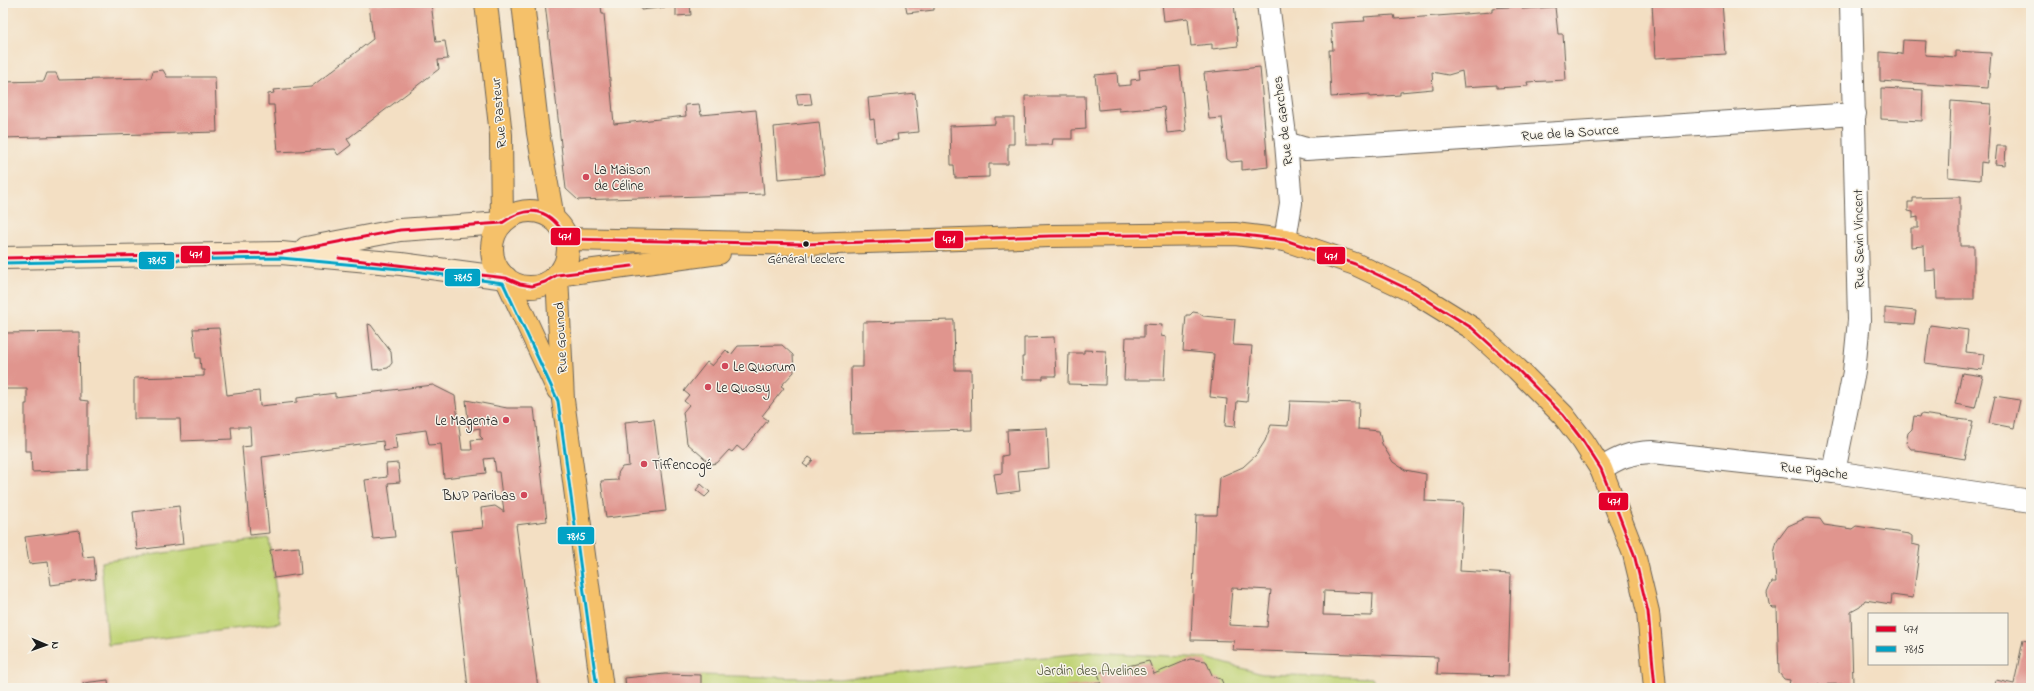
<svg xmlns="http://www.w3.org/2000/svg" width="2034" height="691" font-family="'Indie Flower',sans-serif">
  <style>
    .green { fill: #c1d477; stroke: #6e784a }
    .building { fill: #e0958e; fill-rule: evenodd }
    .lines { fill: none; stroke-linecap: round; stroke-linejoin: round }
    .street-casing { stroke: #676056; stroke-width: 24 }
    .secondary-casing { stroke: #676056; stroke-width: 24 }
    .primary-casing { stroke: #676056; stroke-width: 24 }
    .street { stroke: #fff; stroke-width: 22 }
    .secondary { stroke: #fbe6c4; stroke-width: 22 }
    .primary { stroke: #f5c16b; stroke-width: 22 }
    .bus-1-casing { stroke: #f7f3e8; stroke-width: 6 }
    .bus-2-casing { stroke: #f7f3e8; stroke-width: 6 }
    .bus-1 { stroke: #e4002b; stroke-width: 3 }
    .bus-2 { stroke: #01a2c5; stroke-width: 3 }
    .poi-dot { fill: #d1495b; stroke: #f7f3e8; stroke-width: 1.5 }
    .bus-dot { fill: #1c1c1c; stroke: #f7f3e8; stroke-width: 1.5 }
    .labels { text-anchor: middle; stroke-width: 3; stroke-linejoin: round; paint-order: stroke }
    .bus-label { font-size: 13px; fill: #1c1c1c; stroke: #f7f3e8 }
    .street-label { font-size: 14px; fill: #1c1c1c; stroke: #f7f3e8 }
    .poi-label { font-size: 14px; fill: #1c1c1c; stroke: #f7f3e8; text-anchor: start }
    .park-label { font-size: 14px; fill: #4e5337; stroke: #f7f3e8 }
    .line-badge { stroke: #f7f3e8; stroke-width: 1.5 }
    .badge-label { font-size: 11px; text-anchor: middle; font-weight: bold; fill: #fff }
  </style>
  <rect width="100%" height="100%" fill="#f7f3e8"/>
  <filter id="ink" filterUnits="userSpaceOnUse"><feTurbulence type="fractalNoise" baseFrequency=".025" numOctaves="2"/><feDisplacementMap in="SourceGraphic" scale="8" xChannelSelector="R" yChannelSelector="G"/><feConvolveMatrix kernelMatrix="1 2 1 2 8 2 1 2 1" color-interpolation-filters="sRGB"/></filter>
  <filter id="wash" filterUnits="userSpaceOnUse"><feTurbulence type="fractalNoise" baseFrequency=".012" numOctaves="4" result="noise"/><feDisplacementMap in="SourceGraphic" scale="16" xChannelSelector="R" yChannelSelector="G"/><feGaussianBlur stdDeviation="0.9" result="paint"/><feColorMatrix in="noise" values="0 0 0 0 0 0 0 0 0 0 0 0 0 0 0 0 0 1.4 0 .05"/><feComposite in="paint" operator="in"/></filter>
  <g filter="url(#wash)">
    <rect width="100%" height="100%" fill="#f3dfc3"/>
    <g class="green">
      <path d="M 269,538 L 280,623 L 108,645 L 101,562 Z"/>
      <path d="M 1091,652 L 1206,658 L 1262,674 L 1372,678 L 1377,688 L 626,688 L 625,678 L 665,674 L 839,679 Z"/>
    </g>
    <g id="blocks">
      <g class="building">
        <path d="M 384,3 L 431,3 L 436,42 L 445,41 L 448,59 L 438,60 L 439,69 L 347,139 L 351,145 L 338,155 L 334,149 L 278,152 L 274,105 L 268,105 L 268,94 L 274,93 L 273,90 L 311,87 L 373,39 L 369,5 Z"/>
        <path d="M 545,3 L 597,3 L 601,6 L 602,14 L 604,14 L 614,124 L 686,116 L 685,105 L 699,104 L 701,115 L 756,110 L 764,194 L 578,200 L 566,189 Z"/>
        <path d="M 640,3 L 693,3 L 694,4 L 690,4 L 691,15 L 676,16 L 676,6 L 641,10 Z"/>
        <path d="M 905,3 L 934,3 L 934,10 L 907,13 Z"/>
        <path d="M 1162,3 L 1234,3 L 1238,46 L 1212,49 L 1212,44 L 1191,46 L 1188,18 L 1164,21 Z"/>
        <path d="M 1652,3 L 1722,3 L 1726,54 L 1655,58 Z"/>
        <path d="M 1522,6 L 1522,9 L 1555,7 L 1558,34 L 1563,34 L 1566,80 L 1527,82 L 1528,86 L 1497,88 L 1497,85 L 1464,87 L 1462,71 L 1448,75 L 1432,72 L 1433,89 L 1400,92 L 1400,95 L 1370,97 L 1370,94 L 1331,97 L 1329,50 L 1333,50 L 1331,23 L 1365,21 L 1364,17 L 1394,15 L 1395,19 L 1492,12 L 1492,8 Z"/>
        <path d="M 1903,40 L 1926,41 L 1925,55 L 1956,57 L 1956,51 L 1991,53 L 1988,88 L 1880,81 L 1880,52 L 1902,54 Z"/>
        <path d="M 1180,66 L 1186,131 L 1167,133 L 1164,107 L 1119,111 L 1119,108 L 1099,110 L 1095,75 L 1117,73 L 1118,86 L 1131,85 L 1131,80 L 1140,79 L 1139,70 Z"/>
        <path d="M 1260,67 L 1268,167 L 1242,170 L 1242,161 L 1231,162 L 1227,159 L 1222,118 L 1209,119 L 1204,73 Z"/>
        <path d="M 163,70 L 167,77 L 215,77 L 217,132 L 3,138 L 3,82 L 44,81 L 47,73 L 56,73 L 59,80 L 151,78 L 153,71 Z"/>
        <path d="M 1881,88 L 1923,90 L 1922,121 L 1881,119 Z"/>
        <path d="M 810,93 L 812,104 L 798,105 L 796,94 Z"/>
        <path d="M 915,93 L 919,132 L 897,134 L 898,140 L 876,142 L 874,119 L 870,120 L 868,98 Z"/>
        <path d="M 1025,96 L 1085,96 L 1086,129 L 1072,130 L 1072,139 L 1053,139 L 1052,145 L 1026,145 Z"/>
        <path d="M 1951,101 L 1991,104 L 1987,163 L 1981,162 L 1980,180 L 1948,177 Z"/>
        <path d="M 995,117 L 1014,117 L 1014,144 L 1008,144 L 1008,164 L 989,164 L 989,177 L 955,178 L 954,165 L 951,165 L 950,126 L 995,124 Z"/>
        <path d="M 819,122 L 825,175 L 778,179 L 774,127 Z"/>
        <path d="M 1997,146 L 2006,146 L 2005,165 L 1995,164 Z"/>
        <path d="M 1960,197 L 1960,246 L 1974,246 L 1974,299 L 1937,299 L 1936,270 L 1925,271 L 1924,246 L 1911,247 L 1911,228 L 1918,228 L 1918,217 L 1913,218 L 1913,212 L 1908,211 L 1908,202 L 1913,202 L 1913,198 Z"/>
        <path d="M 1885,308 L 1916,311 L 1914,324 L 1885,322 Z"/>
        <path d="M 1193,312 L 1199,313 L 1203,316 L 1235,319 L 1233,345 L 1252,346 L 1247,402 L 1237,401 L 1235,427 L 1225,426 L 1227,399 L 1210,397 L 1214,354 L 1183,351 L 1186,315 L 1190,315 Z"/>
        <path d="M 954,320 L 955,370 L 971,370 L 972,430 L 852,433 L 851,367 L 863,367 L 863,322 Z"/>
        <path d="M 368,324 L 371,325 L 391,352 L 392,363 L 388,368 L 373,370 Z"/>
        <path d="M 1144,324 L 1162,325 L 1161,336 L 1166,337 L 1164,380 L 1124,380 L 1126,337 L 1144,337 Z"/>
        <path d="M 1930,325 L 1968,330 L 1966,352 L 1984,354 L 1982,370 L 1925,363 Z"/>
        <path d="M 219,328 L 227,395 L 259,391 L 260,406 L 297,402 L 297,398 L 335,393 L 335,397 L 433,385 L 455,396 L 462,450 L 472,450 L 471,440 L 483,439 L 480,436 L 480,428 L 469,430 L 466,400 L 507,408 L 534,408 L 547,521 L 516,525 L 538,688 L 468,688 L 451,531 L 483,528 L 481,508 L 495,506 L 504,512 L 499,472 L 496,472 L 494,458 L 484,459 L 486,473 L 444,478 L 441,444 L 429,445 L 426,430 L 395,434 L 397,449 L 384,451 L 383,441 L 262,457 L 269,533 L 250,535 L 242,447 L 251,446 L 250,427 L 231,427 L 232,439 L 181,441 L 180,419 L 134,419 L 134,378 L 204,376 L 204,370 L 201,370 L 200,358 L 196,358 L 193,329 Z"/>
        <path d="M 79,332 L 80,400 L 88,401 L 88,470 L 32,472 L 31,451 L 25,451 L 25,404 L 27,404 L 27,389 L 5,389 L 3,333 Z"/>
        <path d="M 1054,337 L 1056,376 L 1043,376 L 1043,379 L 1023,379 L 1022,357 L 1024,357 L 1024,338 Z"/>
        <path d="M 782,345 L 793,355 L 794,372 L 781,386 L 784,388 L 762,416 L 768,420 L 743,451 L 737,446 L 732,452 L 729,450 L 717,463 L 711,464 L 687,443 L 683,412 L 689,405 L 684,401 L 689,395 L 684,391 L 707,362 L 712,366 L 726,350 L 731,355 L 738,346 Z"/>
        <path d="M 1084,350 L 1106,351 L 1105,385 L 1068,384 L 1069,353 L 1084,353 Z"/>
        <path d="M 1962,373 L 1983,376 L 1975,408 L 1955,404 Z"/>
        <path d="M 1995,396 L 2020,400 L 2014,428 L 1989,423 Z"/>
        <path d="M 1290,401 L 1359,403 L 1358,429 L 1379,431 L 1382,444 L 1393,462 L 1405,470 L 1426,474 L 1425,501 L 1463,503 L 1460,571 L 1511,574 L 1508,676 L 1437,674 L 1438,657 L 1233,650 L 1234,641 L 1191,640 L 1196,515 L 1217,515 L 1220,477 L 1243,467 L 1256,455 L 1265,441 L 1271,425 L 1288,426 ZM 1232,588 L 1271,590 L 1267,627 L 1229,625 ZM 1324,591 L 1373,593 L 1372,616 L 1323,615 Z"/>
        <path d="M 1921,414 L 1973,421 L 1965,459 L 1916,451 L 1916,449 L 1911,449 L 1906,443 L 1908,433 L 1912,429 L 1914,416 L 1920,417 Z"/>
        <path d="M 654,419 L 666,511 L 606,518 L 601,481 L 618,480 L 618,473 L 622,467 L 629,466 L 625,422 Z"/>
        <path d="M 1047,428 L 1049,468 L 1018,471 L 1020,491 L 997,494 L 994,474 L 1002,473 L 1002,456 L 1008,455 L 1007,430 Z"/>
        <path d="M 809,457 L 813,460 L 807,467 L 803,464 Z"/>
        <path d="M 398,463 L 400,482 L 388,483 L 395,537 L 373,539 L 365,480 L 387,477 L 386,464 Z"/>
        <path d="M 701,484 L 710,492 L 705,497 L 696,490 Z"/>
        <path d="M 179,506 L 183,544 L 137,550 L 133,512 Z"/>
        <path d="M 1806,518 L 1820,519 L 1824,525 L 1852,529 L 1856,526 L 1909,534 L 1912,536 L 1912,544 L 1920,546 L 1913,598 L 1892,595 L 1891,604 L 1865,600 L 1860,607 L 1851,612 L 1853,684 L 1789,685 L 1790,680 L 1784,679 L 1779,673 L 1777,608 L 1773,608 L 1769,604 L 1767,593 L 1772,582 L 1776,582 L 1774,553 L 1777,541 L 1788,526 Z"/>
        <path d="M 79,530 L 83,557 L 94,556 L 96,579 L 51,585 L 48,562 L 29,564 L 25,537 Z"/>
        <path d="M 299,547 L 301,574 L 274,578 L 270,550 Z"/>
        <path d="M 2023,640 L 2031,642 L 2031,688 L 1994,688 L 1996,680 L 2014,684 Z"/>
        <path d="M 1190,659 L 1206,661 L 1213,677 L 1221,679 L 1225,688 L 1055,688 L 1101,683 L 1098,673 L 1149,661 L 1154,674 Z"/>
        <path d="M 665,674 L 701,675 L 701,688 L 626,688 L 625,678 Z"/>
        <path d="M 108,680 L 109,688 L 84,688 L 83,683 Z"/>
      </g>
    </g>
  </g>
  <g filter="url(#ink)">
    <use href="#blocks" fill-opacity="0" stroke="#676056" stroke-width="1"/>
    <g class="lines">
      <defs>
        <g id="street">
          <path d="M 1268,3 L 1286,143 L 1291,203 L 1285,240"/>
          <path d="M 1286,143 L 1306,149 L 1855,114"/>
          <path d="M 1601,469 C 1619,457 1630,453 1652,452 L 1834,472 L 2031,501"/>
          <path d="M 1834,472 L 1854,372 L 1859,320 L 1851,3"/>
        </g>
        <g id="secondary">
          <path d="M 306,248 L 400,230 L 502,223"/>
          <path d="M 3,258 L 281,253 L 401,264 L 506,278"/>
        </g>
        <g id="primary">
          <path d="M 486,3 L 501,135 L 502,223"/>
          <path d="M 523,3 L 538,133 L 553,218"/>
          <circle cx="530" cy="249" r="38"/>
          <path d="M 567,239 L 805,244 L 1050,236 L 1235,234 L 1285,240 L 1355,264 L 1414,292 L 1472,328 L 1517,369 L 1563,415 L 1583,441 L 1601,469 L 1634,554 L 1648,612 L 1655,688"/>
          <path d="M 557,275 L 563,400 L 602,688"/>
          <path d="M 557,275 L 719,253"/>
          <path d="M 506,278 L 558,390"/>
        </g>
      </defs>
      <use href="#street" class="street-casing"/>
      <use href="#secondary" class="secondary-casing"/>
      <use href="#primary" class="primary-casing"/>
      <use href="#street" class="street"/>
      <use href="#secondary" class="secondary"/>
      <use href="#primary" class="primary"/>
      <defs>
        <g id="bus-1">
          <path d="M 3,258 L 281,253 L 400,230 L 502,223 C 530,203 551,209 567,239 L 805,244 L 1050,236 L 1235,234 L 1285,240 L 1355,264 L 1414,292 L 1472,328 L 1517,369 L 1563,415 L 1583,441 L 1601,469 L 1634,554 L 1648,612 L 1655,688"/>
          <path d="M 339,258 L 506,278 L 520,284 L 532,286 L 545,282 L 557,275 L 632,266"/>
        </g>
        <path id="bus-2" d="M 3,263 L 281,258 L 400,269 L 503,283 L 558,401 L 597,688"/>
      </defs>
      <use href="#bus-1" class="bus-1-casing"/>
      <use href="#bus-2" class="bus-2-casing"/>
      <use href="#bus-1" class="bus-1"/>
      <use href="#bus-2" class="bus-2"/>
    </g>
  </g>
  <g class="poi-dot">
    <circle cx="586" cy="177" r="4"/>
    <circle cx="725" cy="366" r="4"/>
    <circle cx="708" cy="387" r="4"/>
    <circle cx="506" cy="420" r="4"/>
    <circle cx="644" cy="464" r="4"/>
    <circle cx="524" cy="495" r="4"/>
  </g>
  <circle class="bus-dot" cx="806" cy="244" r="3.5"/>
  <g class="labels">
    <g class="bus-label">
      <text x="806" y="263">Général Leclerc</text>
    </g>
    <g class="street-label">
      <text transform="translate(498 113) rotate(-95)" y="5">Rue Pasteur</text>
      <text transform="translate(1282 121) rotate(-97)" y="5">Rue de Garches</text>
      <text transform="translate(1570 132) rotate(-4)" y="5">Rue de la Source</text>
      <text transform="translate(1858 239) rotate(-91)" y="5">Rue Sevin Vincent</text>
      <text transform="translate(560 338) rotate(-93)" y="5">Rue Gounod</text>
      <text transform="translate(1814 470) rotate(7)" y="5">Rue Pigache</text>
    </g>
    <g class="poi-label">
      <text x="594" y="174">La Maison<tspan x="594" dy="16">de Céline</tspan></text>
      <text x="733" y="371">Le Quorum</text>
      <text x="716" y="392">Le Quosy</text>
      <text x="498" y="425" text-anchor="end">Le Magenta</text>
      <text x="652" y="469">Tiffencogé</text>
      <text x="516" y="500" text-anchor="end">BNP Paribas</text>
    </g>
    <g class="park-label">
      <text x="1092" y="675">Jardin des Avelines</text>
    </g>
  </g>
  <g class="line-badge">
    <rect x="550" y="227" width="31" height="19" rx="4" fill="#e4002b"/>
    <rect x="934" y="230" width="30" height="19" rx="4" fill="#e4002b"/>
    <rect x="180" y="245" width="31" height="19" rx="4" fill="#e4002b"/>
    <rect x="1316" y="246" width="30" height="19" rx="4" fill="#e4002b"/>
    <rect x="138" y="251" width="37" height="19" rx="4" fill="#01a2c5"/>
    <rect x="444" y="268" width="37" height="19" rx="4" fill="#01a2c5"/>
    <rect x="1598" y="492" width="31" height="19" rx="4" fill="#e4002b"/>
    <rect x="557" y="526" width="38" height="19" rx="4" fill="#01a2c5"/>
  </g>
  <g class="badge-label">
    <text x="565" y="240">471</text>
    <text x="949" y="243">471</text>
    <text x="196" y="258">471</text>
    <text x="1331" y="260">471</text>
    <text x="157" y="264">7815</text>
    <text x="463" y="281">7815</text>
    <text x="1614" y="505">471</text>
    <text x="576" y="540">7815</text>
  </g>
  <rect width="2034" height="691" fill="none" stroke="#f7f3e8" stroke-width="16"/>
  <rect x="1868" y="613" width="140" height="52" fill="#f7f3e8" stroke="#9f9d96"/>
  <rect x="1876" y="626" width="20" height="6" fill="#e4002b" stroke="#9f9d96"/>
  <text x="1904" y="633" font-size="12" fill="#1c1c1c">471</text>
  <rect x="1876" y="646" width="20" height="6" fill="#01a2c5" stroke="#9f9d96"/>
  <text x="1904" y="653" font-size="12" fill="#1c1c1c">7815</text>
  <g transform="translate(46 645) rotate(92)" stroke="#f7f3e8" stroke-width="3" paint-order="stroke">
  <path d="M0-3L7 15L0 10L-7 15Z" fill="#1c1c1c"/>
  <text y="-6" font-size="11" font-weight="bold" text-anchor="middle" fill="#1c1c1c">N</text>
  </g>
</svg>
